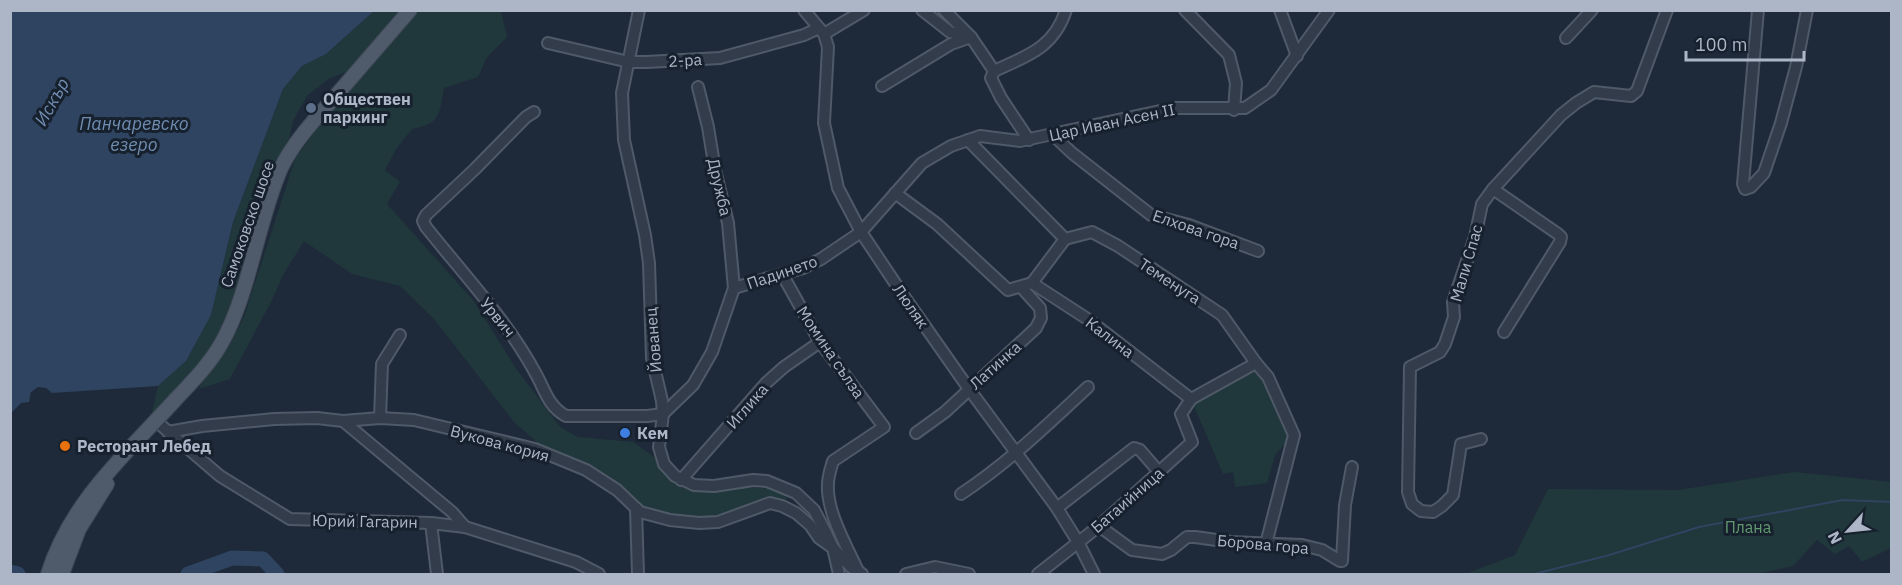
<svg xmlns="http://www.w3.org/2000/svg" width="1902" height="585" font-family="'IBM Plex Sans',sans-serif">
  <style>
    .green { fill: #20383b }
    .water { fill: #2e4460 }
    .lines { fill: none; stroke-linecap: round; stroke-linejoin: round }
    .stream { stroke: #2e4460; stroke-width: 2 }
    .river { stroke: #2e4460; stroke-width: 15 }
    .minor-casing { stroke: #4f5968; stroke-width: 14 }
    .major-casing { stroke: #3b4553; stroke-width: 16 }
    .minor { stroke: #323c4a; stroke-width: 10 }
    .major { stroke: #4f5b6a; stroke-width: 14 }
    .service-dot { fill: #5c6f8a; stroke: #17212e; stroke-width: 2 }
    .shop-dot { fill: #3f7fe0; stroke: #17212e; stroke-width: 2 }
    .food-dot { fill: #e8710a; stroke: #17212e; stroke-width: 2 }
    .labels { text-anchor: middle; stroke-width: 6; stroke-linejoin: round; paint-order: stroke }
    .street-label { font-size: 16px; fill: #acb6c7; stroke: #17212e }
    .poi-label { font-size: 16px; font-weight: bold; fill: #acb6c7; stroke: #17212e; text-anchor: start }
    .park-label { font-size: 16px; fill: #61996e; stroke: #17212e }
    .water-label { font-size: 18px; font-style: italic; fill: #718eb2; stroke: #17212e }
  </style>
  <rect width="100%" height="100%" fill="#1e2a39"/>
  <g class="green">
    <path d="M 374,11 L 408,11 L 353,69 L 328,79 L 307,96 L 293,121 L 287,148 L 224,327 L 195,372 L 151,416 L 158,386 L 186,361 L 211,315 L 233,222 L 283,89 L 302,66 L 326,54 Z"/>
    <path d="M 417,11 L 501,11 L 507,37 L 487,57 L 478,77 L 444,88 C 439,114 441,124 412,129 L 396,149 L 385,170 L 400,182 L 387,204 L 473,300 L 515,367 L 560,427 L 578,437 L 633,442 L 694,485 L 781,489 L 793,494 L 780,503 L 718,521 L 640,512 L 617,488 L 545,449 L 514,422 L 434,319 L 400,286 L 352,274 L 304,241 L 282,277 L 272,300 L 230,379 L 199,389 L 206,373 L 225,354 L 244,317 L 295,159 L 337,101 Z"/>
    <path d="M 1256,363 L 1294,435 L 1275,455 L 1267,483 L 1235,487 L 1233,472 L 1223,474 L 1191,399 Z"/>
    <path d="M 1795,472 L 1891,482 L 1891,548 L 1862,562 L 1849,546 L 1835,554 L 1817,540 L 1793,566 L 1757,574 L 1465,574 L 1515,555 L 1548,489 L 1678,490 Z"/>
  </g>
  <path class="water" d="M 11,10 L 374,11 L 326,54 L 302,66 L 283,89 L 233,222 L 211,315 L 186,361 L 158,386 L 52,393 L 46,388 L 38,387 L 31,392 L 29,402 L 21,403 L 11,413 Z"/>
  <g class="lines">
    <path class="stream" d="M 1534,574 L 1606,556 L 1699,527 L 1843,500 L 1892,502"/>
    <g class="river">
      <path d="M 10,572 L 18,574"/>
      <path d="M 188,574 L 232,558 L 263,559 L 277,574"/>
    </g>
    <defs>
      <g id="minor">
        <path d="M 639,10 L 622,93 L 624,140 L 645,235 L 649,263 L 652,358 L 662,401 L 663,414 L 659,447 L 664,464 L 675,476 L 694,485 L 714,486 L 753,480 L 767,481 L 796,493 L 814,510 L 825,531 L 833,548 L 839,574"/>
        <path d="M 804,10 L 824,34 L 828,47 L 824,123 L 838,188 L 861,232 L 901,292 L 969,389 L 1057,508 L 1078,542 L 1094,574"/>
        <path d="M 922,10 L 950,32 L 968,37"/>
        <path d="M 944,10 L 971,37 L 994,71"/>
        <path d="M 1185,10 L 1229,55 L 1236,83 L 1234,110"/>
        <path d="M 1280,10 L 1297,56"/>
        <path d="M 1758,10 L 1743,184 L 1745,189 L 1751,187 L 1764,173 L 1781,123 L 1796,67 L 1807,10"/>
        <path d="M 824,34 L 864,10"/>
        <path d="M 1566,38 L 1592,10"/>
        <path d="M 548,43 L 629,62 L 646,62 L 720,58 L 804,35 L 819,28"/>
        <path d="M 994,71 C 1027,56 1054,48 1066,10"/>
        <path d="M 994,71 L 991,78 L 1001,98 L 1029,140"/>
        <path d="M 882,86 L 951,44 L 971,37"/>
        <path d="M 698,87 L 708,127 L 715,170 L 728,223 L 734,288"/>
        <path d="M 534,112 L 526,117 L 475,169 L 426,215 L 423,221 L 426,227 C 464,275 508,321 537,376 C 545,391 549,407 566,416 L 647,416 L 663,414 L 693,385 L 712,352 L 734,288 L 803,268 L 821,259 L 861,232 L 922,163 L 951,146 L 980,136 L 1020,141 L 1174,108 L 1245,108 L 1271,90 L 1329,10"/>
        <path d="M 1052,134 L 1072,153 L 1151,215 L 1189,225 L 1258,251"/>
        <path d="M 968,140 L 1065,239 L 1032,283"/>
        <path d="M 1493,189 L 1558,234 L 1561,237 L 1560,242 L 1504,332"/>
        <path d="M 895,193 L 937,224 L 1008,290 L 1032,283 L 1089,320 L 1191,399 L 1181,414 L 1192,442 L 1099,526 L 1038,574"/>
        <path d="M 1065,239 L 1092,232 L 1118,246 L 1222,315 L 1256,363 L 1191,399"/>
        <path d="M 782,274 L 820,342 L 884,427 L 833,461 C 831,468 828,476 828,484 C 826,511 847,547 858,571"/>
        <path d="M 1256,363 L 1268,377 L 1294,435 L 1266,544"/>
        <path d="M 380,418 L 382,364 L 400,335"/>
        <path d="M 156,421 L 220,476 L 290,519 L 431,523 L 465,527 L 576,562 L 599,574"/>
        <path d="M 343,421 L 452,512 L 465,527"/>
        <path d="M 168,432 L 202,426 L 274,419 L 317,418 L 343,421 L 380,418 L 414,420 L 535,449 L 586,470 L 617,490 L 640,512 L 670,520 L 699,523 L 718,522 L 770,503 L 782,506 L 796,513 L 810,525 L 819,538 L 833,548 L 851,567 L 862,574"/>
        <path d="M 916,433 L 945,412 L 1036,328 L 1041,318 L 1040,308 L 1021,287"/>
        <path d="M 1481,439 L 1461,444 L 1453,495 L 1442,506 L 1433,512 L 1421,511 L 1412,504 L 1408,492 L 1410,367 L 1440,352 L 1445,344 L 1454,317 L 1453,302 L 1475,237 L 1482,204 L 1493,189 L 1561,115 L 1576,103 L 1594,92 L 1631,96 L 1637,91 L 1667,10"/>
        <path d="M 681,480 L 766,383 L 784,367 L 820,342"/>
        <path d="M 961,494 C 1008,463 1047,425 1088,387"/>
        <path d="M 636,508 L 638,574"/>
        <path d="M 1057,508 L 1134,448 L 1140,450 L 1159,472"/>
        <path d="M 431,523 L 437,574"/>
        <path d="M 1099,526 L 1132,550 L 1162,554 L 1171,550 L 1187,537 L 1195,537 L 1231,542 L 1302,545 L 1322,550 L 1340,561 L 1342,561 L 1345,505 L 1352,467"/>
        <path d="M 906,574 L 935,567 L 969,574"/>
      </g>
      <g id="major">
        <path d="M 48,574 C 71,501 125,455 175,400 C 191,383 209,365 221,344 C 250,293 257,223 281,168 C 293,143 314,120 333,99 C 358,70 384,40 410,10"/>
        <path d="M 62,574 L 79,529 L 107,484"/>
      </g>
    </defs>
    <use href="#minor" class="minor-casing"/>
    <use href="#major" class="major-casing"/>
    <use href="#minor" class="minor"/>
    <use href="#major" class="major"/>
  </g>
  <circle class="service-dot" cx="311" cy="108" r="6"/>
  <circle class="shop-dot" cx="625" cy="433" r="6"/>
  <circle class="food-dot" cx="65" cy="446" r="6"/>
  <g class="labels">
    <g class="street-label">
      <text transform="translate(685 60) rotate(-3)" y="6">2-ра</text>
      <text transform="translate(1112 122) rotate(-12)" y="6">Цар Иван Асен II</text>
      <text transform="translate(720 187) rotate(77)" y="6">Дружба</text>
      <text transform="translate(247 224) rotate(-71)" y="6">Самоковско шосе</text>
      <text transform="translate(1196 229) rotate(19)" y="6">Елхова гора</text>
      <text transform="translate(1466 263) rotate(-74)" y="6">Мали Спас</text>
      <text transform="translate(782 272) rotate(-19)" y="6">Падинето</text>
      <text transform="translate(1170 281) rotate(33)" y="6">Теменуга</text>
      <text transform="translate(911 306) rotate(55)" y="6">Люляк</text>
      <text transform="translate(498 317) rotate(51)" y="6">Урвич</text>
      <text transform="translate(1110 337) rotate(37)" y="6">Калина</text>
      <text transform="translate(653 340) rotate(-95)" y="6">Йованец</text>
      <text transform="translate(831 352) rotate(56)" y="6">Момина сълза</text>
      <text transform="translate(995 365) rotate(-42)" y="6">Латинка</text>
      <text transform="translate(747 406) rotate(-49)" y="6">Иглика</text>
      <text transform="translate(500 443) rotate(15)" y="6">Вукова кория</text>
      <text transform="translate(1127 500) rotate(-41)" y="6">Батаийница</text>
      <text transform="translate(365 521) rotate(1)" y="6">Юрий Гагарин</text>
      <text transform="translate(1263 544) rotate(5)" y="6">Борова гора</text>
    </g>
    <g class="poi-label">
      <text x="323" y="105">Обществен<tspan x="323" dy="18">паркинг</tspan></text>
      <text x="637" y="439">Кем</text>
      <text x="77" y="452">Ресторант Лебед</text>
    </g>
    <g class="park-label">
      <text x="1748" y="533">Плана</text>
    </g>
    <g class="water-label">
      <text transform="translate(52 102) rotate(-61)" y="6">Искър</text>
      <text x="134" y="130">Панчаревско<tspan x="134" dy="21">езеро</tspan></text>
    </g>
  </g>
  <rect width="1902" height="585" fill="none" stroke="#acb6c7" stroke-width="24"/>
  <g transform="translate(1848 531) rotate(243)" stroke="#17212e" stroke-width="4.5" paint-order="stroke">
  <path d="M0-4.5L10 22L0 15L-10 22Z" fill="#acb6c7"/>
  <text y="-9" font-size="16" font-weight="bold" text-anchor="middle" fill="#acb6c7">N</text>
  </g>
  <path d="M1686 51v9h118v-9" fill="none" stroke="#acb6c7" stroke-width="3"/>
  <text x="1695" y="51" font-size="18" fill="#acb6c7" stroke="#17212e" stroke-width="4.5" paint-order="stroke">100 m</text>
</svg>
